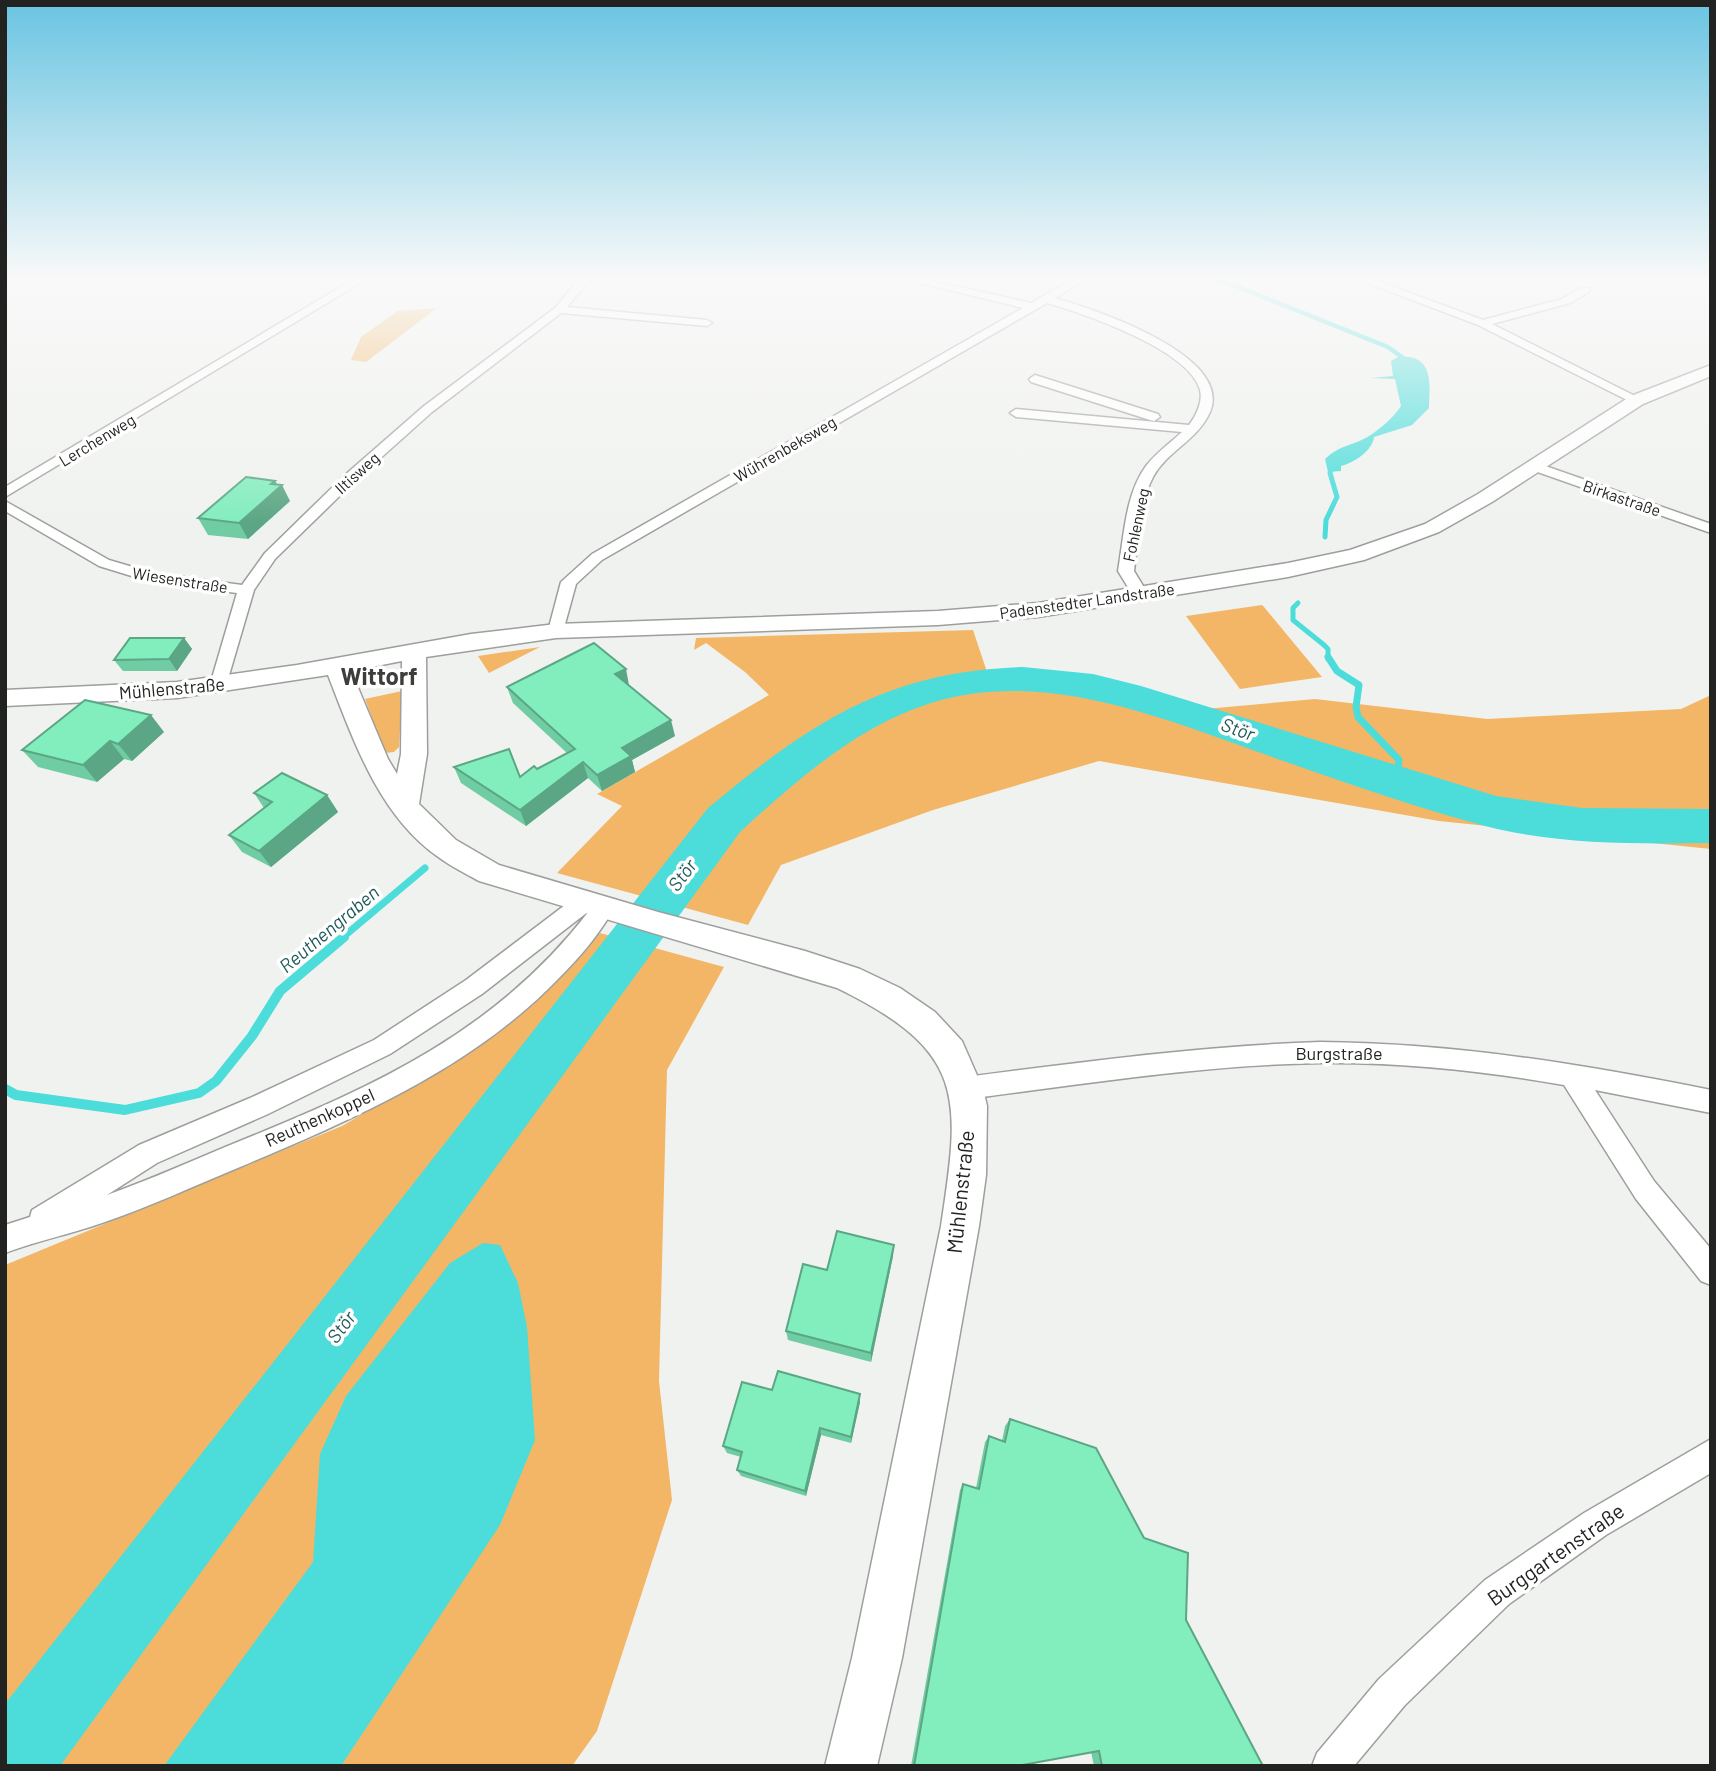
<svg xmlns="http://www.w3.org/2000/svg" width="1716" height="1771" font-family="Barlow,sans-serif">
  <style>
    .green { fill: #f3b666 }
    .water { fill: #4cdcda }
    .lines { fill: none; stroke-linecap: round; stroke-linejoin: round }
    .stream-far3 { stroke: #4cdcda; stroke-width: 4.5 }
    .stream-far2 { stroke: #4cdcda; stroke-width: 5 }
    .stream-far1 { stroke: #4cdcda; stroke-width: 7 }
    .stream { stroke: #4cdcda; stroke-width: 10 }
    .river { fill: #4cdcda; fill-rule: evenodd }
    .street-casing { stroke: #9d9f9c; stroke-width: 3 }
    .secondary-casing { stroke: #9d9f9c; stroke-width: 3 }
    .street { fill: #fff; fill-rule: evenodd }
    .secondary { fill: #fff; fill-rule: evenodd }
    .wall { fill: #70cca3 }
    .shaded-wall { fill: #5ba684 }
    .building { fill: #82edbd; stroke: #5ba684; stroke-width: 2 }
    .labels { text-anchor: middle; stroke-width: 7; stroke-linejoin: round; paint-order: stroke }
    .far-street-label { font-size: 16px; fill: #222221; stroke: #fff }
    .street-label { font-size: 18px; fill: #222221; stroke: #fff }
    .water-label { font-size: 19px; font-style: italic; fill: #1e5a59; stroke: #fff }
    .near-street-label { font-size: 21px; fill: #222221; stroke: #fff }
    .district-label { font-size: 24px; font-weight: bold; fill: #3d3e3c; stroke: #fff }
  </style>
  <rect width="100%" height="100%" fill="#f0f2ef"/>
  <g class="green">
    <path d="M 437,308 L 366,362 L 351,360 L 361,337 L 398,311 Z"/>
    <path d="M 1262,605 L 1264,607 L 1322,677 L 1240,689 L 1186,616 Z"/>
    <path d="M 973,630 L 990,681 L 1060,681 L 1101,687 L 1183,711 L 1315,699 L 1487,719 L 1681,709 L 1711,695 L 1711,849 L 1439,821 L 1099,761 L 933,810 L 781,865 L 748,925 L 557,873 L 622,806 L 597,794 L 769,695 L 745,672 L 706,643 L 694,650 L 696,638 Z"/>
    <path d="M 540,647 L 489,673 L 478,656 Z"/>
    <path d="M 402,691 L 399,747 L 394,752 L 385,753 L 365,699 Z"/>
    <path d="M 600,933 L 724,967 L 667,1070 L 659,1381 L 672,1500 L 597,1731 L 572,1766 L 5,1766 L 5,1265 L 342,1126 L 478,1047 L 542,995 Z"/>
  </g>
  <g class="water">
    <path d="M 1398,357 C 1434,353 1430,384 1429,408 L 1412,425 L 1374,437 C 1373,450 1354,463 1341,466 L 1341,471 L 1328,472 L 1325,459 C 1341,444 1353,446 1369,436 C 1379,430 1394,417 1401,406 L 1395,379 L 1370,378 L 1393,376 L 1391,361 Z"/>
    <path d="M 483,1243 L 500,1245 L 518,1283 L 527,1327 L 535,1440 L 500,1525 L 341,1766 L 164,1766 L 313,1562 L 320,1454 L 346,1396 L 450,1263 Z"/>
  </g>
  <g class="lines">
    <path class="stream-far3" d="M 1204,276 L 1236,286 L 1388,347 L 1410,363"/>
    <g class="stream-far2">
      <path d="M 1325,537 L 1326,520 L 1337,497 L 1330,473 L 1333,463"/>
      <path d="M 1298,603 L 1293,608 L 1293,620 L 1324,645 L 1328,649 L 1328,659"/>
    </g>
    <g class="stream-far1">
      <path d="M 1328,657 L 1337,671 L 1359,685 L 1356,707 L 1358,717 L 1399,760 L 1396,783"/>
      <path d="M 342,938 L 425,868"/>
    </g>
    <path class="stream" d="M 5,1089 L 16,1095 L 125,1110 L 199,1093 L 216,1081 L 252,1036 L 280,991 L 344,937"/>
    <path class="river" d="M 1023,667 L 1093,674 L 1141,686 L 1496,796 L 1582,808 L 1711,809 L 1711,843 C 1636,844 1558,845 1485,826 C 1411,806 1337,780 1264,754 C 1159,717 1043,668 931,703 C 857,726 796,781 740,832 L 60,1766 L 5,1766 L 5,1704 L 708,808 C 810,723 886,671 1023,667 Z"/>
    <defs>
      <g id="street">
        <path d="M 359,276 L 372,276 L 5,497 L 5,487 Z"/>
        <path d="M 582,276 L 593,276 L 567,307 L 707,320 L 712,323 L 707,326 L 561,313 L 432,412 L 355,481 L 275,559 L 254,590 L 225,689 L 219,691 L 210,685 L 237,593 L 151,582 L 99,566 L 5,511 L 5,501 L 109,560 L 153,573 L 242,585 L 265,553 L 345,475 L 424,406 L 555,308 Z"/>
        <path d="M 892,276 L 911,276 L 1031,303 L 1078,276 L 1091,276 L 1055,298 C 1093,309 1234,355 1210,412 C 1198,440 1167,451 1153,477 C 1139,504 1138,541 1134,571 L 1148,594 L 1146,597 L 1134,597 L 1118,571 C 1124,537 1125,495 1146,466 C 1156,453 1170,443 1182,432 L 1016,417 L 1010,413 L 1016,409 L 1189,425 C 1196,416 1203,402 1200,390 C 1190,350 1083,313 1047,303 L 602,560 L 576,584 L 562,635 L 550,635 L 548,631 L 561,582 L 592,554 L 1023,308 Z"/>
        <path d="M 1349,276 L 1364,276 L 1483,320 L 1562,299 L 1581,288 L 1589,288 L 1589,292 L 1570,303 L 1492,324 L 1643,400 L 1633,403 L 1478,325 Z"/>
        <path d="M 1035,375 L 1158,414 L 1160,417 L 1154,421 L 1150,420 L 1031,382 L 1029,379 Z"/>
        <path d="M 1534,462 L 1711,524 L 1711,533 L 1529,469 L 1529,463 Z"/>
        <path d="M 585,894 L 593,896 L 596,902 L 603,900 L 611,902 L 614,908 C 600,934 579,958 558,979 C 471,1069 354,1119 240,1167 C 194,1186 149,1207 102,1223 C 70,1234 37,1241 5,1253 L 5,1225 L 30,1217 L 32,1210 L 139,1145 L 250,1098 L 374,1040 L 466,980 L 577,896 ZM 589,911 C 497,1031 376,1086 240,1141 C 196,1159 152,1179 107,1195 L 157,1163 L 268,1114 L 390,1054 L 482,994 Z"/>
        <path d="M 1320,1042 C 1453,1043 1581,1064 1711,1090 L 1711,1113 L 1595,1090 L 1654,1181 L 1711,1249 L 1711,1285 L 1701,1281 L 1636,1199 L 1564,1085 C 1484,1071 1403,1062 1321,1063 C 1202,1065 1084,1084 966,1099 L 957,1096 L 954,1088 L 957,1080 L 966,1077 C 1084,1062 1201,1046 1320,1042 Z"/>
        <path d="M 1711,1439 L 1711,1473 L 1606,1535 L 1509,1604 L 1405,1705 L 1354,1766 L 1312,1766 L 1317,1753 L 1379,1679 L 1485,1580 L 1584,1513 Z"/>
      </g>
      <path id="secondary" d="M 1711,365 L 1711,376 L 1643,404 L 1492,502 L 1439,532 L 1364,560 L 1288,577 L 1038,617 L 938,625 L 556,638 L 426,657 L 427,754 L 419,804 L 456,840 L 499,865 L 658,912 L 805,951 L 860,969 L 900,988 L 935,1012 L 962,1041 L 983,1089 L 987,1106 L 986,1175 L 979,1226 L 902,1658 L 877,1766 L 825,1766 L 852,1658 L 941,1226 C 961,1095 966,1051 837,988 L 479,881 C 465,873 450,866 437,856 C 378,814 353,739 328,675 L 177,698 L 5,706 L 5,690 L 177,682 L 297,665 L 471,634 L 556,624 L 938,611 L 1038,603 L 1288,563 L 1350,550 L 1425,524 L 1478,494 L 1631,396 ZM 402,661 L 401,754 L 397,774 L 388,759 L 351,671 Z"/>
    </defs>
    <use href="#street" class="street-casing"/>
    <use href="#secondary" class="secondary-casing"/>
    <use href="#street" class="street"/>
    <use href="#secondary" class="secondary"/>
  </g>
  <g class="wall">
    <path d="M 275,481 L 290,501 L 248,539 L 208,535 L 198,518 Z"/>
    <path d="M 184,638 L 192,649 L 177,671 L 123,671 L 114,660 Z"/>
    <path d="M 629,685 L 675,736 L 632,760 L 635,772 L 602,791 L 588,778 L 526,826 L 461,783 L 454,767 L 520,777 L 567,753 L 513,703 L 507,687 Z"/>
    <path d="M 164,732 L 132,761 L 124,759 L 97,782 L 38,767 L 22,750 Z"/>
    <path d="M 254,793 L 327,795 L 338,812 L 271,867 L 242,852 L 229,835 L 264,808 Z"/>
    <path d="M 893,1256 L 871,1362 L 788,1340 L 786,1331 L 827,1270 Z"/>
    <path d="M 772,1390 L 860,1402 L 851,1443 L 821,1435 L 806,1496 L 741,1476 L 737,1470 L 741,1457 L 727,1453 L 723,1446 Z"/>
    <path d="M 1010,1419 L 1186,1620 L 1263,1766 L 1094,1766 L 1091,1752 L 1017,1766 L 911,1766 L 960,1490 L 963,1484 L 976,1488 L 985,1442 L 989,1436 L 1002,1441 L 1005,1426 Z"/>
  </g>
  <g class="shaded-wall">
    <path d="M 275,481 L 278,488 L 282,485 L 290,501 L 248,539 L 239,523 Z"/>
    <path d="M 184,638 L 192,649 L 177,671 L 169,659 Z"/>
    <path d="M 626,669 L 629,685 L 619,690 L 615,674 Z"/>
    <path d="M 151,715 L 164,732 L 132,761 L 118,744 Z"/>
    <path d="M 671,720 L 675,736 L 632,760 L 635,772 L 602,791 L 597,775 L 622,748 Z"/>
    <path d="M 110,741 L 124,759 L 97,782 L 83,765 Z"/>
    <path d="M 583,762 L 588,778 L 526,826 L 520,810 Z"/>
    <path d="M 327,795 L 338,812 L 271,867 L 259,851 Z"/>
    <path d="M 894,1245 L 893,1256 L 871,1362 L 871,1353 Z"/>
    <path d="M 860,1394 L 860,1402 L 851,1443 L 851,1437 Z"/>
    <path d="M 820,1428 L 821,1435 L 806,1496 L 805,1491 Z"/>
  </g>
  <g class="building">
    <path d="M 246,477 L 275,481 L 271,484 L 282,485 L 239,523 L 198,518 Z"/>
    <path d="M 130,638 L 184,638 L 169,659 L 114,660 Z"/>
    <path d="M 594,643 L 626,669 L 615,674 L 671,720 L 622,748 L 631,756 L 597,775 L 583,762 L 520,810 L 454,767 L 509,749 L 520,777 L 534,766 L 537,769 L 575,749 L 507,687 Z"/>
    <path d="M 85,700 L 151,715 L 118,744 L 110,741 L 83,765 L 22,750 Z"/>
    <path d="M 282,773 L 327,795 L 259,851 L 229,835 L 272,802 L 254,793 Z"/>
    <path d="M 837,1231 L 894,1245 L 871,1353 L 786,1331 L 803,1264 L 827,1270 Z"/>
    <path d="M 778,1371 L 860,1394 L 851,1437 L 820,1428 L 805,1491 L 737,1470 L 742,1452 L 723,1446 L 742,1382 L 772,1390 Z"/>
    <path d="M 1010,1419 L 1096,1448 L 1144,1538 L 1188,1553 L 1186,1620 L 1263,1766 L 1102,1766 L 1099,1751 L 1017,1766 L 914,1766 L 963,1484 L 979,1489 L 989,1436 L 1005,1442 Z"/>
  </g>
  <linearGradient id="sky" x2="0" y2="1"><stop stop-color="#69c4e2"/><stop offset="0.53" stop-color="#f8f9f8"/><stop offset="1" stop-color="#f8f9f8" stop-opacity="0"/></linearGradient>
  <rect width="1716" height="524" fill="url(#sky)"/>
  <g class="labels">
    <g class="far-street-label">
      <text transform="translate(97 440) rotate(-31)" y="6">Lerchenweg</text>
      <text transform="translate(785 449) rotate(-30)" y="6">Wührenbeksweg</text>
      <text transform="translate(357 473) rotate(-42)" y="6">Iltisweg</text>
      <text transform="translate(1622 498) rotate(19)" y="6">Birkastraße</text>
      <text transform="translate(1136 525) rotate(-78)" y="6">Fohlenweg</text>
      <text transform="translate(180 580) rotate(9)" y="6">Wiesenstraße</text>
      <text transform="translate(1087 601) rotate(-8)" y="6">Padenstedter Landstraße</text>
    </g>
    <g class="street-label">
      <text transform="translate(172 689) rotate(-5)" y="6">Mühlenstraße</text>
      <text x="1339" y="1060">Burgstraße</text>
      <text transform="translate(320 1118) rotate(-24)" y="6">Reuthenkoppel</text>
    </g>
    <g class="water-label">
      <text transform="translate(1238 729) rotate(19)" y="7">Stör</text>
      <text transform="translate(682 875) rotate(-53)" y="7">Stör</text>
      <text transform="translate(329 929) rotate(-40)" y="7">Reuthengraben</text>
      <text transform="translate(341 1327) rotate(-53)" y="7">Stör</text>
    </g>
    <g class="near-street-label">
      <text transform="translate(961 1192) rotate(-84)" y="7">Mühlenstraße</text>
      <text transform="translate(1556 1555) rotate(-35)" y="7">Burggartenstraße</text>
    </g>
    <g class="district-label">
      <text x="379" y="685">Wittorf</text>
    </g>
  </g>
  <rect width="1716" height="1771" fill="none" stroke="#222221" stroke-width="14"/>
</svg>
